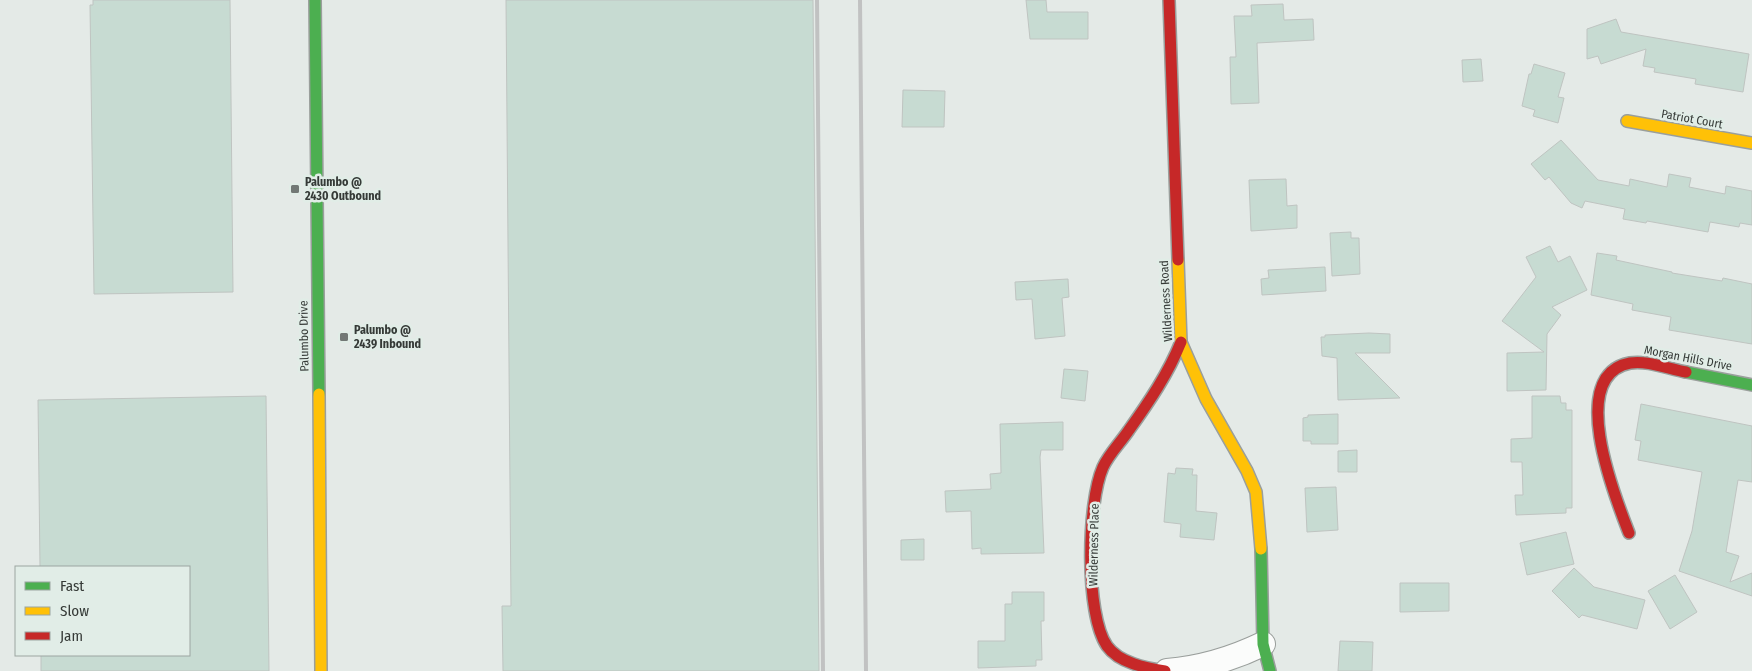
<svg xmlns="http://www.w3.org/2000/svg" width="1752" height="671" font-family="'Fira Sans Condensed',sans-serif">
  <style>
    .building { fill: #c7dbd2; stroke: #bfc4c1 }
    .lines { fill: none; stroke-linecap: round; stroke-linejoin: round }
    .street-casing { stroke: #9a9f9c; stroke-width: 26 }
    .fast-casing { stroke: #9a9f9c; stroke-width: 14 }
    .slow-casing { stroke: #9a9f9c; stroke-width: 14 }
    .jam-casing { stroke: #9a9f9c; stroke-width: 14 }
    .street { stroke: #fbfcfb; stroke-width: 24 }
    .fast { stroke: #4caf50; stroke-width: 11 }
    .slow { stroke: #ffc107; stroke-width: 11 }
    .jam { stroke: #c62828; stroke-width: 11 }
    .rail { stroke: #c1c2c2; stroke-width: 4 }
    .poi-dot { fill: #727875; stroke: #e1ede7; stroke-width: 2 }
    .labels { text-anchor: middle; stroke-width: 5; stroke-linejoin: round; paint-order: stroke }
    .street-label { font-size: 12px; fill: #353a37; stroke: #e1ede7 }
    .poi-label { font-size: 12px; font-weight: bold; fill: #353a37; stroke: #e1ede7; text-anchor: start }
  </style>
  <rect width="100%" height="100%" fill="#e4eae7"/>
  <g class="building">
    <path d="M 93,0 L 230,0 L 233,292 L 94,294 L 90,5 L 93,5 Z"/>
    <path d="M 506,0 L 813,0 L 819,671 L 503,671 L 502,606 L 511,606 Z"/>
    <path d="M 1026,0 L 1046,0 L 1047,12 L 1088,12 L 1088,39 L 1030,39 Z"/>
    <path d="M 1283,4 L 1284,20 L 1313,19 L 1314,40 L 1257,43 L 1259,103 L 1231,104 L 1230,57 L 1236,57 L 1234,16 L 1252,16 L 1251,5 Z"/>
    <path d="M 1616,19 L 1621,32 L 1749,54 L 1743,92 L 1695,84 L 1696,79 L 1654,72 L 1655,68 L 1643,66 L 1646,49 L 1601,64 L 1598,56 L 1587,59 L 1587,29 Z"/>
    <path d="M 1481,59 L 1483,81 L 1463,82 L 1462,60 Z"/>
    <path d="M 1534,64 L 1565,73 L 1558,97 L 1564,98 L 1558,123 L 1533,116 L 1535,110 L 1522,106 L 1529,74 L 1531,74 Z"/>
    <path d="M 903,90 L 945,91 L 944,127 L 902,127 Z"/>
    <path d="M 1561,140 L 1598,180 L 1629,186 L 1630,179 L 1667,187 L 1669,174 L 1691,178 L 1689,187 L 1725,194 L 1726,186 L 1752,191 L 1752,225 L 1740,223 L 1739,227 L 1710,222 L 1708,232 L 1647,221 L 1646,223 L 1623,219 L 1625,209 L 1585,201 L 1582,208 L 1571,203 L 1549,177 L 1545,180 L 1531,164 Z"/>
    <path d="M 1286,179 L 1287,206 L 1297,205 L 1297,228 L 1251,231 L 1249,180 Z"/>
    <path d="M 1351,232 L 1351,238 L 1359,238 L 1360,274 L 1332,276 L 1330,233 Z"/>
    <path d="M 1550,246 L 1558,262 L 1570,256 L 1587,290 L 1552,307 L 1561,315 L 1547,334 L 1546,390 L 1507,391 L 1507,353 L 1544,352 L 1502,321 L 1536,277 L 1526,257 Z"/>
    <path d="M 1597,253 L 1617,256 L 1616,260 L 1672,272 L 1672,273 L 1722,281 L 1723,278 L 1752,284 L 1752,344 L 1669,330 L 1671,317 L 1632,310 L 1633,304 L 1591,295 Z"/>
    <path d="M 1325,267 L 1326,291 L 1262,295 L 1261,279 L 1269,278 L 1268,270 Z"/>
    <path d="M 1068,279 L 1069,297 L 1062,298 L 1065,336 L 1035,339 L 1032,299 L 1016,300 L 1015,282 Z"/>
    <path d="M 1369,333 L 1390,334 L 1390,353 L 1355,353 L 1400,398 L 1338,400 L 1337,358 L 1322,356 L 1321,337 L 1325,337 L 1325,335 Z"/>
    <path d="M 1064,369 L 1088,371 L 1085,401 L 1061,398 Z"/>
    <path d="M 266,396 L 269,671 L 41,671 L 41,655 L 189,655 L 189,567 L 40,567 L 38,400 Z"/>
    <path d="M 1532,396 L 1560,396 L 1561,403 L 1566,403 L 1566,410 L 1572,410 L 1572,508 L 1566,508 L 1566,513 L 1516,515 L 1515,495 L 1523,495 L 1522,462 L 1511,462 L 1511,439 L 1532,438 Z"/>
    <path d="M 1641,404 L 1752,426 L 1752,482 L 1738,480 L 1726,552 L 1739,556 L 1730,582 L 1752,573 L 1752,596 L 1679,571 L 1692,531 L 1702,472 L 1638,460 L 1641,441 L 1635,440 Z"/>
    <path d="M 1338,414 L 1338,444 L 1311,444 L 1311,441 L 1303,441 L 1303,418 L 1308,417 L 1308,415 Z"/>
    <path d="M 1063,422 L 1063,450 L 1041,450 L 1040,457 L 1044,553 L 981,554 L 981,548 L 972,549 L 971,511 L 946,512 L 945,491 L 991,489 L 990,474 L 1001,473 L 1000,424 Z"/>
    <path d="M 1357,450 L 1357,472 L 1338,472 L 1338,451 Z"/>
    <path d="M 1176,468 L 1193,469 L 1192,475 L 1197,475 L 1196,511 L 1217,513 L 1214,540 L 1180,537 L 1181,524 L 1164,522 L 1168,473 L 1175,474 Z"/>
    <path d="M 1336,487 L 1338,530 L 1307,532 L 1305,488 Z"/>
    <path d="M 1566,532 L 1574,564 L 1527,575 L 1520,543 Z"/>
    <path d="M 924,539 L 924,560 L 901,560 L 901,540 Z"/>
    <path d="M 1574,568 L 1594,587 L 1645,600 L 1637,629 L 1582,615 L 1579,618 L 1552,591 Z"/>
    <path d="M 1675,575 L 1697,612 L 1670,629 L 1648,591 Z"/>
    <path d="M 1400,583 L 1449,583 L 1449,611 L 1400,612 Z"/>
    <path d="M 1012,592 L 1044,592 L 1044,621 L 1041,621 L 1042,660 L 1036,660 L 1036,666 L 978,668 L 978,641 L 1005,641 L 1005,604 L 1012,604 Z"/>
    <path d="M 1340,641 L 1373,642 L 1372,671 L 1338,671 Z"/>
  </g>
  <g class="lines">
    <defs>
      <path id="street" d="M 1167,671 C 1202,668 1232,659 1263,644"/>
      <g id="fast">
        <path d="M 315,0 L 319,394"/>
        <path d="M 1686,372 L 1752,385"/>
        <path d="M 1261,549 L 1263,644 L 1270,671"/>
      </g>
      <g id="slow">
        <path d="M 1627,121 L 1752,143"/>
        <path d="M 1178,260 L 1181,342 L 1206,399 L 1247,471 L 1256,492 L 1261,549"/>
        <path d="M 319,394 L 321,671"/>
      </g>
      <g id="jam">
        <path d="M 1169,0 L 1178,260"/>
        <path d="M 1629,533 C 1615,497 1566,375 1630,363 C 1647,360 1669,369 1686,372"/>
        <path d="M 1165,671 C 1146,668 1119,663 1107,646 C 1085,614 1087,503 1103,467 C 1109,454 1121,442 1129,430 C 1149,402 1168,374 1181,342"/>
      </g>
    </defs>
    <use href="#street" class="street-casing"/>
    <use href="#fast" class="fast-casing"/>
    <use href="#slow" class="slow-casing"/>
    <use href="#jam" class="jam-casing"/>
    <use href="#street" class="street"/>
    <use href="#fast" class="fast"/>
    <use href="#slow" class="slow"/>
    <use href="#jam" class="jam"/>
    <g class="rail">
      <path d="M 817,0 L 823,671"/>
      <path d="M 860,0 L 866,671"/>
    </g>
  </g>
  <g class="poi-dot">
    <rect x="290" y="184" width="10" height="10" rx="2.5"/>
    <rect x="339" y="332" width="10" height="10" rx="2.5"/>
  </g>
  <g class="labels">
    <g class="street-label">
      <text transform="translate(1692 119) rotate(10)" y="4">Patriot Court</text>
      <text transform="translate(1166 301) rotate(-93)" y="4">Wilderness Road</text>
      <text transform="translate(304 336) rotate(-91)" y="4">Palumbo Drive</text>
      <text transform="translate(1688 358) rotate(11)" y="4">Morgan Hills Drive</text>
      <text transform="translate(1094 545) rotate(-89)" y="4">Wilderness Place</text>
    </g>
    <g class="poi-label">
      <text x="305" y="186">Palumbo @<tspan x="305" dy="14">2430 Outbound</tspan></text>
      <text x="354" y="334">Palumbo @<tspan x="354" dy="14">2439 Inbound</tspan></text>
    </g>
  </g>
  <rect x="15" y="566" width="175" height="90" fill="#e1ede7" stroke="#9ca5a1"/>
  <rect x="25" y="582" width="25" height="8" fill="#4caf50" stroke="#9ca5a1"/>
  <text x="60" y="591" font-size="15" fill="#353a37">Fast</text>
  <rect x="25" y="607" width="25" height="8" fill="#ffc107" stroke="#9ca5a1"/>
  <text x="60" y="616" font-size="15" fill="#353a37">Slow</text>
  <rect x="25" y="632" width="25" height="8" fill="#c62828" stroke="#9ca5a1"/>
  <text x="60" y="641" font-size="15" fill="#353a37">Jam</text>
</svg>
